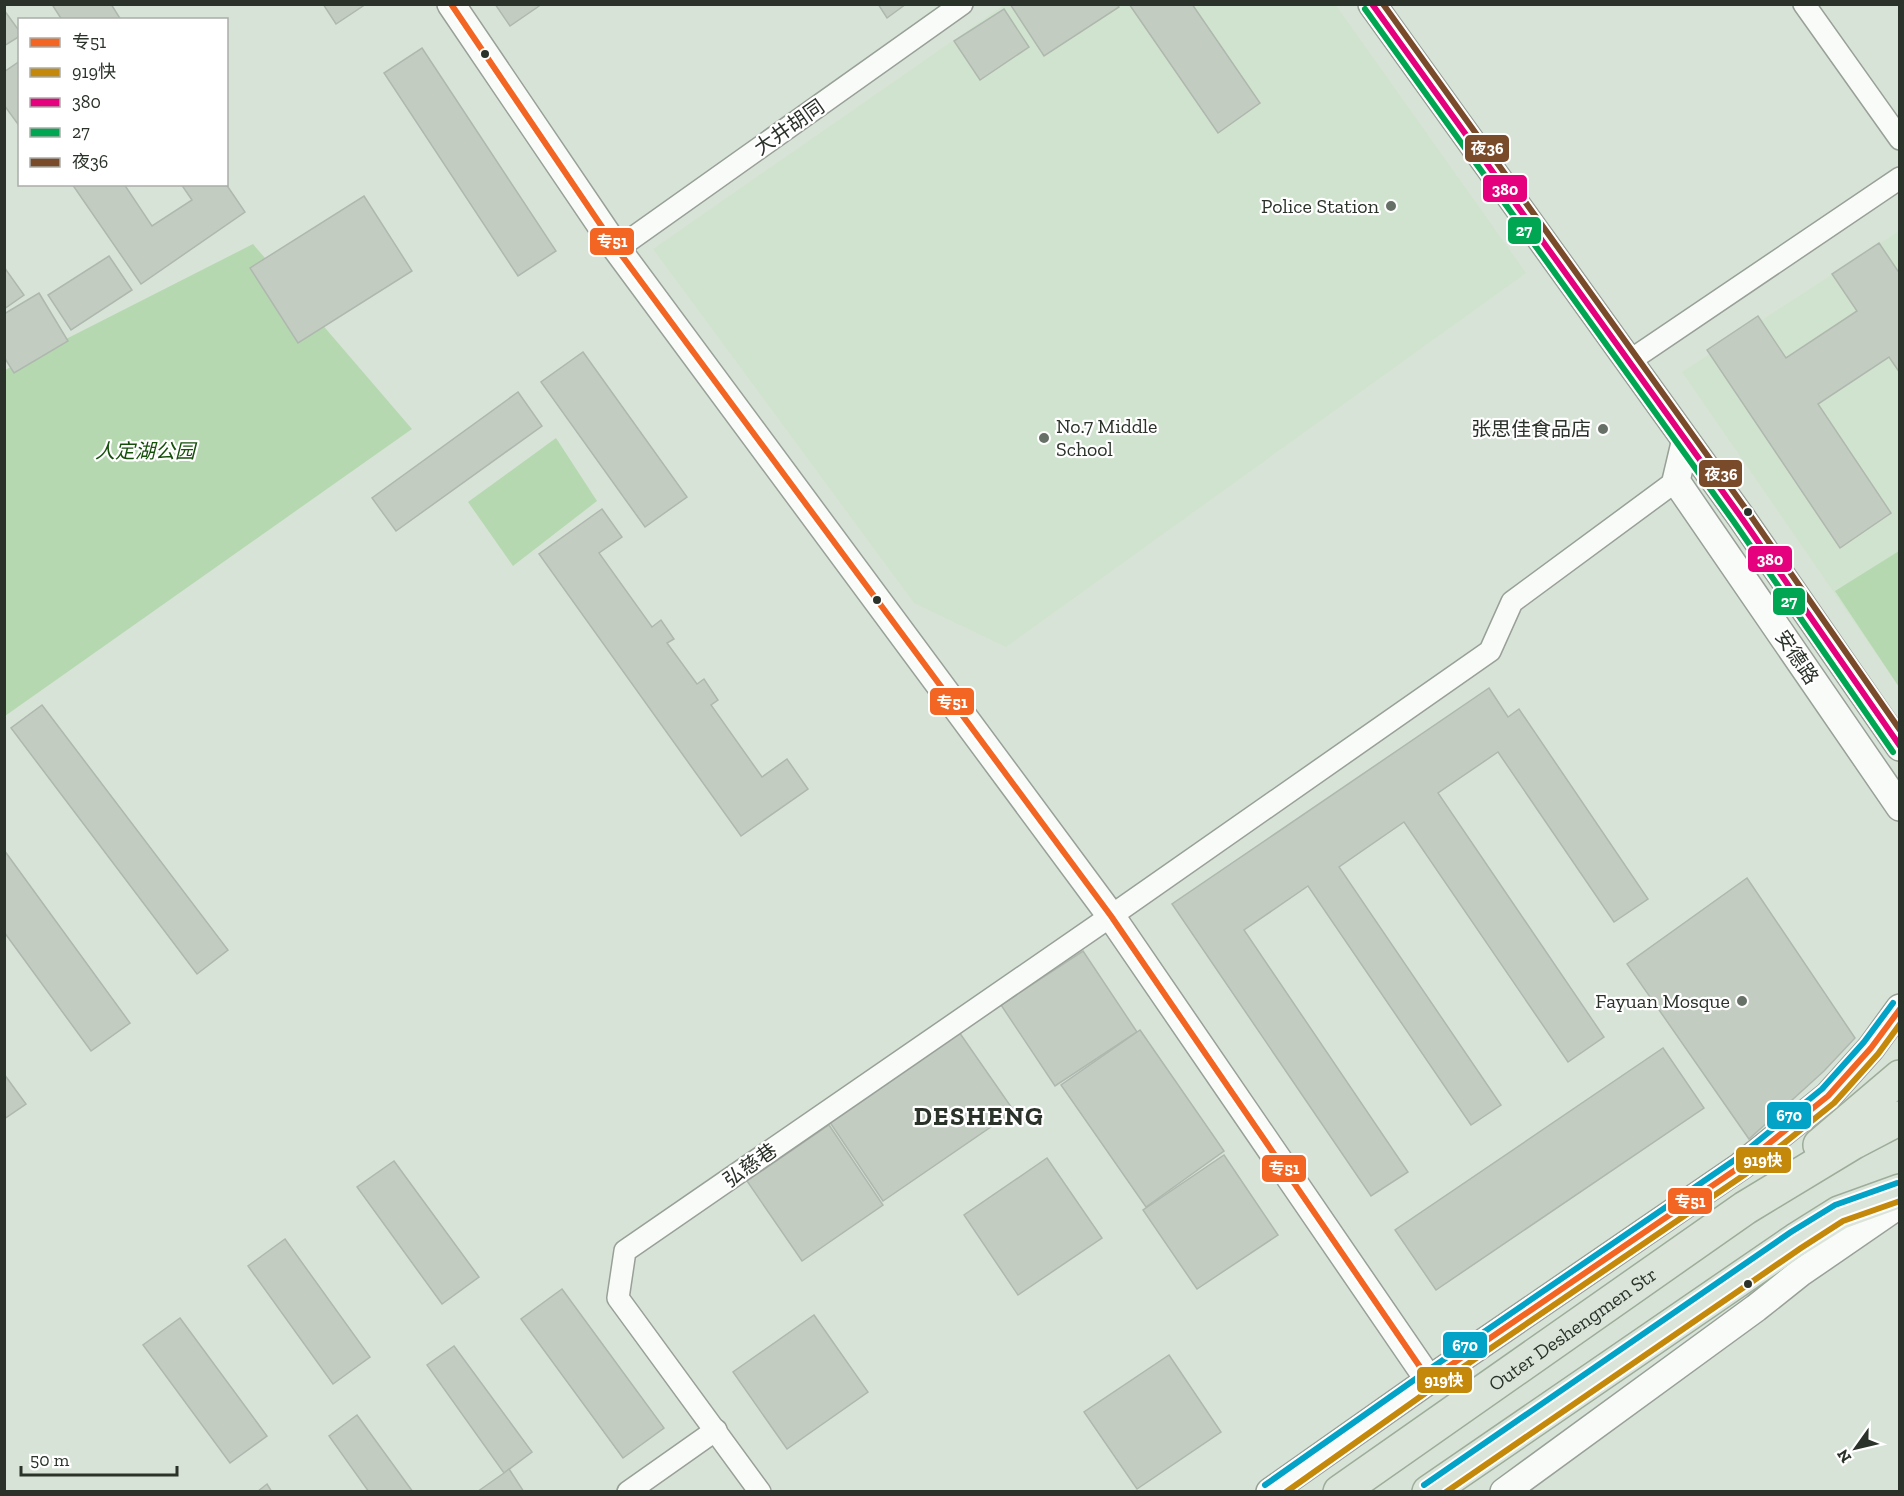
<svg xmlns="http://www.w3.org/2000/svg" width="1904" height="1496" font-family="'Zilla Slab','Noto Sans SC',serif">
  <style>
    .built { fill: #d0e3ce }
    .green { fill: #b6d8b1 }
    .building { fill: #c3ccc1; stroke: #afb8ae; stroke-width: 1.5 }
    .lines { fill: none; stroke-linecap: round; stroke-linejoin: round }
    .minor-casing { stroke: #98a097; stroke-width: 24 }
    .tertiary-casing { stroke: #98a097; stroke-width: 30 }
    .trunk-casing { stroke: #9dad9a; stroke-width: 36 }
    .minor { stroke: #f9fbf9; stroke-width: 21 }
    .tertiary { stroke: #f9fbf9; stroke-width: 27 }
    .trunk { stroke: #dae4d9; stroke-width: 33 }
    .bus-1-casing { stroke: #fff; stroke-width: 10 }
    .bus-2-casing { stroke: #fff; stroke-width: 10 }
    .bus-3-casing { stroke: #fff; stroke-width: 10 }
    .bus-4-casing { stroke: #fff; stroke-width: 10 }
    .bus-5-casing { stroke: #fff; stroke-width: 10 }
    .bus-6-casing { stroke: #fff; stroke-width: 10 }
    .bus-1 { stroke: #f26522; stroke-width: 6 }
    .bus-2 { stroke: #c4890a; stroke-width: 6 }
    .bus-3 { stroke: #e5007d; stroke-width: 6 }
    .bus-4 { stroke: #00a651; stroke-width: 6 }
    .bus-5 { stroke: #7a4b2a; stroke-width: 6 }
    .bus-6 { stroke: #02a3c6; stroke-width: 6 }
    .bus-dot { fill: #2a3229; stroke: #fff; stroke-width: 2 }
    .poi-dot { fill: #677066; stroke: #fff; stroke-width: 2 }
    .labels { text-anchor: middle; stroke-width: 4.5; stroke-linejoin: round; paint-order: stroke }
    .street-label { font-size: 20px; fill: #2a3229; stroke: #fff }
    .poi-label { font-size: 20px; fill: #2a3229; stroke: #fff; text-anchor: end }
    .park-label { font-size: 20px; font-style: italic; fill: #15500b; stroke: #fff }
    .district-label { font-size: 26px; font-weight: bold; letter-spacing: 1.5px; fill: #2a3229; stroke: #fff }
    .line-badge { stroke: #fff; stroke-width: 2 }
    .badge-label { font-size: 16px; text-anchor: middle; font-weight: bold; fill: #fff }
  </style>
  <rect width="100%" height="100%" fill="#d8e3d7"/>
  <g class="built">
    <path d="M 1335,4 L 1526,273 L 1006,647 L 914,603 L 653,249 L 1004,5 Z"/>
    <path d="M 1899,231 L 1899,687 L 1682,372 Z"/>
  </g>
  <g class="green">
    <path d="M 253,244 L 412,429 L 5,716 L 5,370 Z"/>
    <path d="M 556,438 L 597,501 L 513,566 L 468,502 Z"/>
    <path d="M 1899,551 L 1899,687 L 1835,591 Z"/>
  </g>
  <g class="building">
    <path d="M 54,4 L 111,4 L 121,20 L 62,20 L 53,6 Z"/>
    <path d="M 323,4 L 366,4 L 336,24 Z"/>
    <path d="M 495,4 L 542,4 L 510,26 Z"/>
    <path d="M 878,4 L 906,4 L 887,18 Z"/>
    <path d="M 1010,4 L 1117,4 L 1119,7 L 1044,56 Z"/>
    <path d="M 1129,4 L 1192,4 L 1260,103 L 1218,133 Z"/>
    <path d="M 1004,9 L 1029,47 L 980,80 L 954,41 Z"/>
    <path d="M 4,10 L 20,32 L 20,36 L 4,46 Z"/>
    <path d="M 422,48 L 556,251 L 518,276 L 384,73 Z"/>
    <path d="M 20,61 L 20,127 L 4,105 L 4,72 Z"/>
    <path d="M 72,184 L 124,184 L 152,226 L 192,200 L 181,184 L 226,184 L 245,212 L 141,284 Z"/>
    <path d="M 364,196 L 412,271 L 298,343 L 250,268 Z"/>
    <path d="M 1879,243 L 1900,274 L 1900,373 L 1889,357 L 1818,404 L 1891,513 L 1840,548 L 1707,350 L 1758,316 L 1786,358 L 1857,311 L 1832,274 Z"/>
    <path d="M 109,256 L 132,290 L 71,330 L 48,295 Z"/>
    <path d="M 4,267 L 24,295 L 4,309 Z"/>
    <path d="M 39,293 L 68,341 L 14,373 L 4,357 L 4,314 Z"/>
    <path d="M 583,352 L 687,497 L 645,527 L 541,382 Z"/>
    <path d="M 518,392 L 542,426 L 396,531 L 372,498 Z"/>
    <path d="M 602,509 L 622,537 L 599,553 L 652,627 L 661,620 L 674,639 L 667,643 L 697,684 L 704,679 L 718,700 L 711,705 L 762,777 L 787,759 L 808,789 L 741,836 L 539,554 Z"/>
    <path d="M 1489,688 L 1508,717 L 1519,709 L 1648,899 L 1614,922 L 1498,752 L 1438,793 L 1604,1037 L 1568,1062 L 1404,822 L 1339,867 L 1501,1105 L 1471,1125 L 1308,886 L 1244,930 L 1408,1172 L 1371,1196 L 1172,904 Z"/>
    <path d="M 42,705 L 228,950 L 197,974 L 11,728 Z"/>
    <path d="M 4,850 L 130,1023 L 91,1051 L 4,932 Z"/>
    <path d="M 1747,878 L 1855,1038 L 1824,1071 L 1749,1139 L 1627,964 Z"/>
    <path d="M 1083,951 L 1137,1032 L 1055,1086 L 1001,1005 Z"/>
    <path d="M 1140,1030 L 1224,1151 L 1146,1207 L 1061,1085 Z"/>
    <path d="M 959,1032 L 1014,1111 L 883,1201 L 829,1121 Z"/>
    <path d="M 1663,1048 L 1704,1108 L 1436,1290 L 1395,1230 Z"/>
    <path d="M 4,1074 L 26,1104 L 4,1119 Z"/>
    <path d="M 829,1125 L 883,1205 L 802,1261 L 747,1181 Z"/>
    <path d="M 1224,1155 L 1278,1235 L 1197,1289 L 1143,1210 Z"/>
    <path d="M 1047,1158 L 1102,1238 L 1018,1295 L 964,1215 Z"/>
    <path d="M 394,1161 L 479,1277 L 442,1304 L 357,1187 Z"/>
    <path d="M 285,1239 L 370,1357 L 333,1384 L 248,1266 Z"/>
    <path d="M 562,1289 L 664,1428 L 623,1458 L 521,1319 Z"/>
    <path d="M 814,1315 L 868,1392 L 787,1449 L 733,1372 Z"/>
    <path d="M 180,1318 L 267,1436 L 230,1463 L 143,1345 Z"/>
    <path d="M 454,1346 L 532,1452 L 504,1473 L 427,1365 Z"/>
    <path d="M 1169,1355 L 1221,1432 L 1137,1489 L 1084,1412 Z"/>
    <path d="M 357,1415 L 413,1492 L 369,1492 L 329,1436 Z"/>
    <path d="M 509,1469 L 524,1492 L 477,1492 L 504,1473 Z"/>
    <path d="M 267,1484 L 272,1492 L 257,1492 Z"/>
  </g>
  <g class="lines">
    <defs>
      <g id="minor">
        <path d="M 1804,4 L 1900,139"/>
        <path d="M 617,249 L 962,4"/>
        <path d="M 1628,362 L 1900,178"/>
        <path d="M 628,1492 L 716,1430"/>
        <path d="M 760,1492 L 618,1298 L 625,1251 L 1111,916 L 1490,651 L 1512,602 L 1676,481"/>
      </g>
      <g id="tertiary">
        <path d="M 451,4 L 617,249 L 1111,916 L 1429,1380"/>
        <path d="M 1372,4 L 1741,517 L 1900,747"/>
        <path d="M 1685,443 L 1676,481 L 1900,807"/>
        <path d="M 1270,1492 L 1429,1380 L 1741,1166 L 1828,1096 L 1871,1048 L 1900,1008"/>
        <path d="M 1504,1492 L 1756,1308 L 1800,1273 L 1900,1204"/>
      </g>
      <g id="trunk">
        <path d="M 1820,1145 L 1900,1077"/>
        <path id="s1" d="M 1340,1492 L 1745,1208 L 1854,1142 L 1900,1118"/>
        <path d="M 1429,1492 L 1796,1240 L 1839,1213 L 1900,1191"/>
      </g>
    </defs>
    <use href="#minor" class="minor-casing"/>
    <use href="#tertiary" class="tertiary-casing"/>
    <use href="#trunk" class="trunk-casing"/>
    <use href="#minor" class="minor"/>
    <use href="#tertiary" class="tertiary"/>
    <use href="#trunk" class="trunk"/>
    <defs>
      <path id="bus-1" d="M 451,4 L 617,249 L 1111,916 L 1429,1380 L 1741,1166 L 1828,1096 L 1871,1048 L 1900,1009"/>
      <g id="bus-2">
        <path d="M 1286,1492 L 1434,1387 L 1747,1173 L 1834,1103 L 1878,1054 L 1900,1024"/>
        <path d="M 1446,1492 L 1801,1248 L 1843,1221 L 1900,1201"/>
      </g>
      <path id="bus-3" d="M 1372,4 L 1741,517 L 1900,746"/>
      <path id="bus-4" d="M 1365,9 L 1734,522 L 1893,752"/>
      <path id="bus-5" d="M 1383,4 L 1748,512 L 1900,730"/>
      <g id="bus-6">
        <path d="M 1265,1485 L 1424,1373 L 1736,1159 L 1822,1089 L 1864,1042 L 1893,1003"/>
        <path d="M 1424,1485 L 1791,1232 L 1835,1205 L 1897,1183"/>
      </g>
    </defs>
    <use href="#bus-1" class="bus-1-casing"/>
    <use href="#bus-2" class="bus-2-casing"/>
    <use href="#bus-3" class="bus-3-casing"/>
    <use href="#bus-4" class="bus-4-casing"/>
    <use href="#bus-5" class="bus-5-casing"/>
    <use href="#bus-6" class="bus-6-casing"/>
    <use href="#bus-1" class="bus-1"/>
    <use href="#bus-2" class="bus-2"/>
    <use href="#bus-3" class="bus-3"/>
    <use href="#bus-4" class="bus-4"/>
    <use href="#bus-5" class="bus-5"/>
    <use href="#bus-6" class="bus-6"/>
  </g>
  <g class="bus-dot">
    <circle cx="485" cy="54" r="5"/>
    <circle cx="1748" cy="512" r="5"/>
    <circle cx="877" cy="600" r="5"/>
    <circle cx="1748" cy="1284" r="5"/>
  </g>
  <g class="poi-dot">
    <circle cx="1391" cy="206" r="6"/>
    <circle cx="1603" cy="429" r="6"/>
    <circle cx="1044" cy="438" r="6"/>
    <circle cx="1742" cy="1001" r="6"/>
  </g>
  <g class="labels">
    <g class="street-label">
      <text transform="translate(789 127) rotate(-35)" y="7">大井胡同</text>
      <text transform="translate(1797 657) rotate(56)" y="7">安德路</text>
      <text transform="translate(750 1165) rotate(-35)" y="7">弘慈巷</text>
      <text dy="7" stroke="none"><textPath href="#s1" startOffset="284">Outer Deshengmen Str</textPath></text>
    </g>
    <g class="poi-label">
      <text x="1379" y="213">Police Station</text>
      <text x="1056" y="433" text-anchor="start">No.7 Middle<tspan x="1056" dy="23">School</tspan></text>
      <text x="1591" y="436">张思佳食品店</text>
      <text x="1730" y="1008">Fayuan Mosque</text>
    </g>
    <g class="park-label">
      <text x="145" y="458">人定湖公园</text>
    </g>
    <g class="district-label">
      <text x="979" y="1125">DESHENG</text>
    </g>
  </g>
  <g class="line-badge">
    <rect x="1464" y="134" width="46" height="29" rx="6" fill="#7a4b2a"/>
    <rect x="1482" y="174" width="46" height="29" rx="6" fill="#e5007d"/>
    <rect x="1507" y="216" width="35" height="29" rx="6" fill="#00a651"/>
    <rect x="589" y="227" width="46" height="29" rx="6" fill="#f26522"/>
    <rect x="1698" y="459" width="45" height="29" rx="6" fill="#7a4b2a"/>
    <rect x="1747" y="545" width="46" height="28" rx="6" fill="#e5007d"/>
    <rect x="1772" y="587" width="34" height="29" rx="6" fill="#00a651"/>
    <rect x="929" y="687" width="46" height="29" rx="6" fill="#f26522"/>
    <rect x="1766" y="1101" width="46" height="29" rx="6" fill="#02a3c6"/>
    <rect x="1735" y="1146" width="57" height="28" rx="6" fill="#c4890a"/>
    <rect x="1261" y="1154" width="46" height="29" rx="6" fill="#f26522"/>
    <rect x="1667" y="1187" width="46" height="28" rx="6" fill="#f26522"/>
    <rect x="1442" y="1331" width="46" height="28" rx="6" fill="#02a3c6"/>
    <rect x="1416" y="1366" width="57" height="28" rx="6" fill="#c4890a"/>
  </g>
  <g class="badge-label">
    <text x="1487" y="154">夜36</text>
    <text x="1505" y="195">380</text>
    <text x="1524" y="236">27</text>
    <text x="612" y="247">专51</text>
    <text x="1721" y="480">夜36</text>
    <text x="1770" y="565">380</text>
    <text x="1789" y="607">27</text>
    <text x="952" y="708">专51</text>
    <text x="1789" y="1121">670</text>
    <text x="1763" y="1166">919快</text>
    <text x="1284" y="1174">专51</text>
    <text x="1690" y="1207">专51</text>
    <text x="1465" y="1351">670</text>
    <text x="1444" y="1386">919快</text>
  </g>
  <rect width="1904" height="1496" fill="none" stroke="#2a3229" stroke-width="12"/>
  <rect x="18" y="18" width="210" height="168" fill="#ffffff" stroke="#aaada9" stroke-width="1.5"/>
  <rect x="30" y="38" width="30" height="9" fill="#f26522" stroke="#aaada9" stroke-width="1.5"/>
  <text x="72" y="48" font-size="18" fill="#2a3229">专51</text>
  <rect x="30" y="68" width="30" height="9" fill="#c4890a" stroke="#aaada9" stroke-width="1.5"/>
  <text x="72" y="78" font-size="18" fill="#2a3229">919快</text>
  <rect x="30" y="98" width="30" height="9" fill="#e5007d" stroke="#aaada9" stroke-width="1.5"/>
  <text x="72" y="108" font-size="18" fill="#2a3229">380</text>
  <rect x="30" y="128" width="30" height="9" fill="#00a651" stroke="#aaada9" stroke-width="1.5"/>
  <text x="72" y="138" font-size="18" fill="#2a3229">27</text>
  <rect x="30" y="158" width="30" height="9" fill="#7a4b2a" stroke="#aaada9" stroke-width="1.5"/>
  <text x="72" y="168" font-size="18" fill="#2a3229">夜36</text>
  <g transform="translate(1856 1448) rotate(236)" stroke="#ffffff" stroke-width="4.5" paint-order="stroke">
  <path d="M0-4.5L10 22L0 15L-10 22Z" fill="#2a3229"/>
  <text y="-9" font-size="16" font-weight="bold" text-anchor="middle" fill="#2a3229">N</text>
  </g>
  <path d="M21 1466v9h156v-9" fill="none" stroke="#2a3229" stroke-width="3"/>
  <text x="30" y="1466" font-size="18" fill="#2a3229" stroke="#ffffff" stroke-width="4.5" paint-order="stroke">50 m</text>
</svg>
